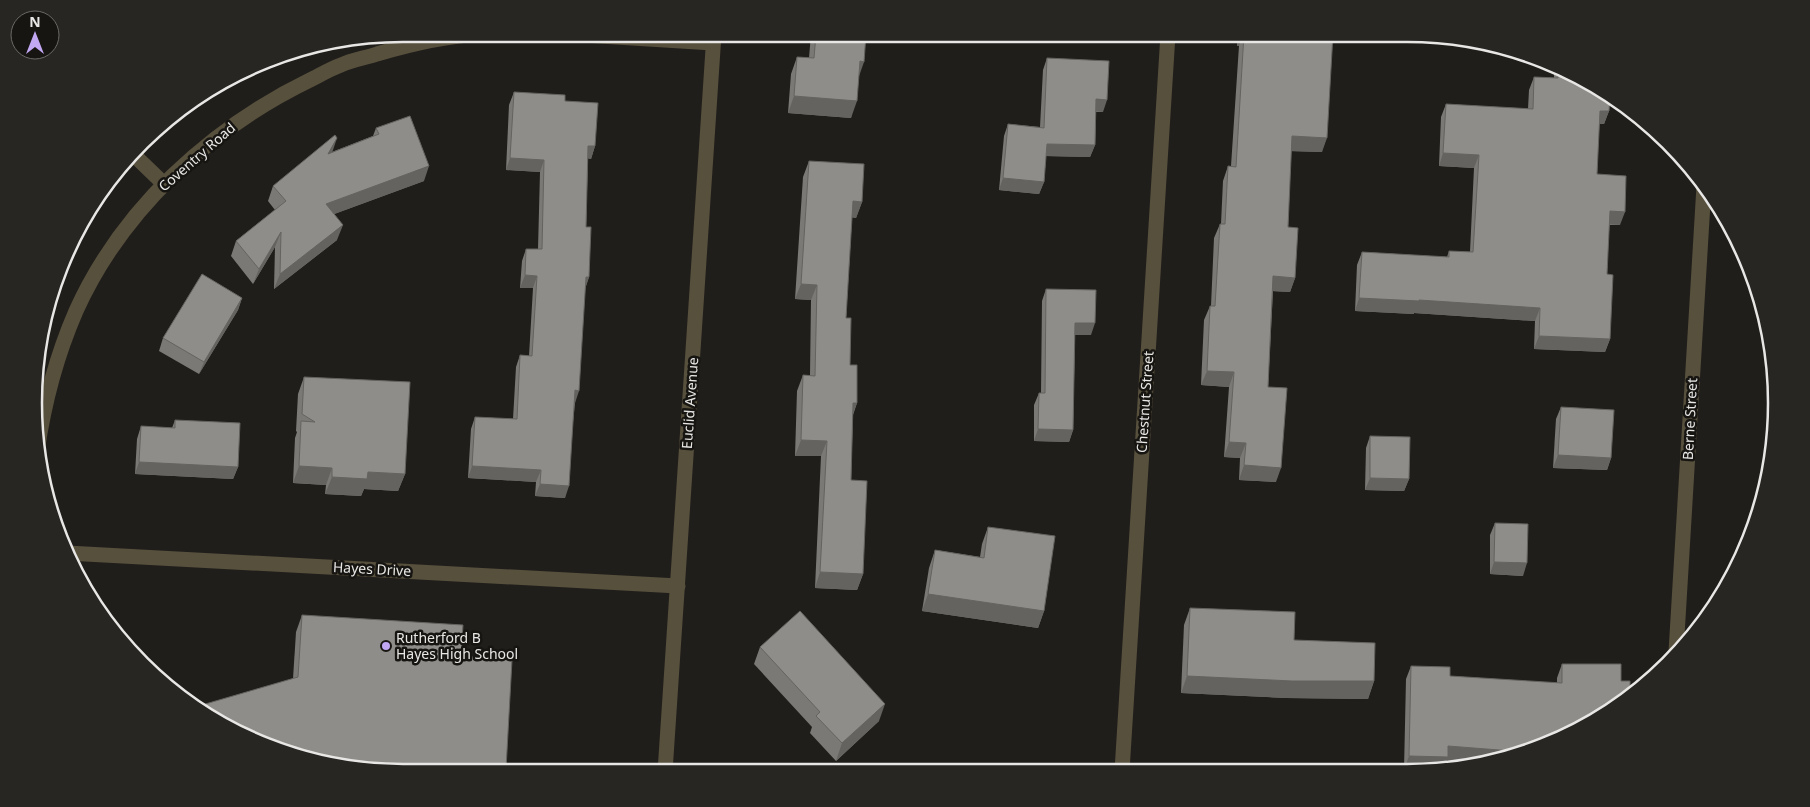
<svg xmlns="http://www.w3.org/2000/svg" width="1810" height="807" font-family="'Noto Sans',sans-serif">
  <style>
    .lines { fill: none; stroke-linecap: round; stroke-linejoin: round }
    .minor { stroke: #57503d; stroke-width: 15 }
    .wall { fill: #7b7976 }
    .shaded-wall { fill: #646360 }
    .building { fill: #8f8d89; stroke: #646360 }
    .poi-dot { fill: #c2a8f3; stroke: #171512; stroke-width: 2 }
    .labels { text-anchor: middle; stroke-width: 5; stroke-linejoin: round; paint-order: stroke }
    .street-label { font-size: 14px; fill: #e8e7e5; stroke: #171512 }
    .poi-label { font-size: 14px; fill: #e8e7e5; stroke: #171512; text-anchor: start }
    .rim { fill: none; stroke: #e8e7e5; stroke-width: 2.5 }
  </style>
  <rect width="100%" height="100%" fill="#201e1b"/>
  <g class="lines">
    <g class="minor">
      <path d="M 568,34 L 713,43"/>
      <path d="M 135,156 L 164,184"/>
      <path d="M 37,452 C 44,403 56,357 76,311 C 122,209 211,128 310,80 C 320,75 330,69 341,65 C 352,60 365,58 377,54 C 411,44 445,36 480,34"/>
      <path d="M 67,553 L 678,586"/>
      <path d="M 1676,652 L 1704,186"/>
      <path d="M 1122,771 L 1168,34"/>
      <path d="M 665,772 L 714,34"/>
    </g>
  </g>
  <g class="wall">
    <path d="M 811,34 L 866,34 L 851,118 L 788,113 L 791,74 L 797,57 L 809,58 Z"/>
    <path d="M 1238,34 L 1333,34 L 1322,152 L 1291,151 L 1288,227 L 1295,278 L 1290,292 L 1273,291 L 1268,387 L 1276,482 L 1239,480 L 1240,458 L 1224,457 L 1229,387 L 1201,385 L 1204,320 L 1210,306 L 1211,306 L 1214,238 L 1220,224 L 1221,224 L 1223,181 L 1228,166 L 1231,166 L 1239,46 L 1237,46 Z"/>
    <path d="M 1047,58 L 1103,112 L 1096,112 L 1095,145 L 1090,157 L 1046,156 L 1044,182 L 1039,194 L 999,190 L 1004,136 L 1008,124 L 1040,127 L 1043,70 Z"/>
    <path d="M 1554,66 L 1592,83 L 1609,111 L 1604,124 L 1599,124 L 1597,174 L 1620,225 L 1609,225 L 1607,274 L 1610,339 L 1605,352 L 1534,349 L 1535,321 L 1414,313 L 1414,314 L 1355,311 L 1357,265 L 1362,252 L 1447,257 L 1449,251 L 1470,252 L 1474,168 L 1439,166 L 1441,117 L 1446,104 L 1528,109 L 1529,90 L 1534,77 L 1554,78 Z"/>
    <path d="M 514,92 L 565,101 L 595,146 L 591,159 L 588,158 L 586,227 L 589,277 L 585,289 L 575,403 L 565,498 L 535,496 L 536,482 L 468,478 L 471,429 L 475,417 L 513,419 L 516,367 L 520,355 L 529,356 L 533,288 L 520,288 L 522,261 L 526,249 L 538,249 L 540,172 L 506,170 L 509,105 Z"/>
    <path d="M 376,128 L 424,181 L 334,214 L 337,240 L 274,289 L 275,247 L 253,284 L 231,256 L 236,241 L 275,210 L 268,201 L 273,186 L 332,152 L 373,136 Z"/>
    <path d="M 809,161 L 862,202 L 856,218 L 852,217 L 846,318 L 850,365 L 857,403 L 853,415 L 851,480 L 863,574 L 857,590 L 815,588 L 821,456 L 795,456 L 797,391 L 803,375 L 810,375 L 811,300 L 795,299 L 803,177 Z"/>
    <path d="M 1046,289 L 1091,335 L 1075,335 L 1073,430 L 1069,442 L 1034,441 L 1034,405 L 1039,393 L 1041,393 L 1042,301 Z"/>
    <path d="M 242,298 L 238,310 L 199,374 L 159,351 L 163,338 Z"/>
    <path d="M 1773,363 L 1775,380 L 1773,453 L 1770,453 L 1770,407 Z"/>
    <path d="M 304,377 L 405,474 L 398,491 L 364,489 L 361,496 L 325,494 L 326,485 L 293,483 L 295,438 L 297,432 L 296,431 L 298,394 Z"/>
    <path d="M 1561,407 L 1611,458 L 1607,470 L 1553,468 L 1556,419 Z"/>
    <path d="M 175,420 L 238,467 L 233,479 L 135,474 L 137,439 L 141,426 L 172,428 Z"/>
    <path d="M 1370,436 L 1409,479 L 1404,491 L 1365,490 L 1366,448 Z"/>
    <path d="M 1495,523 L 1523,576 L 1490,574 L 1490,535 Z"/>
    <path d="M 988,527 L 1044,611 L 1038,628 L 922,611 L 929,568 L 935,550 L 980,557 L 982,544 Z"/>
    <path d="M 1190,608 L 1294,640 L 1374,681 L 1368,699 L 1286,698 L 1181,693 L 1184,625 Z"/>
    <path d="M 302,615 L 461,656 L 293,679 L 296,632 Z"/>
    <path d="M 760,647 L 879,721 L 836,761 L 810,733 L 812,727 L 754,664 Z"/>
    <path d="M 1562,664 L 1621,681 L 1570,735 L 1479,763 L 1447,760 L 1404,770 L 1406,679 L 1411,666 L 1450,676 L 1557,683 L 1557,678 Z"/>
  </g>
  <g class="shaded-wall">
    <path d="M 1241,34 L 1243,34 L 1239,46 L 1237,46 Z"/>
    <path d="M 860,61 L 864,62 L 858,79 Z"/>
    <path d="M 794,96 L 857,101 L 851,118 L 788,113 Z"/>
    <path d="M 1096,99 L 1107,100 L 1103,112 L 1092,111 Z"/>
    <path d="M 1600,111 L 1609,111 L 1604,124 L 1595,124 Z"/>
    <path d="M 1292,136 L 1327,138 L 1322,152 L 1286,151 Z"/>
    <path d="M 337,138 L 332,153 L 328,154 Z"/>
    <path d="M 1047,144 L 1095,145 L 1090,157 L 1043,156 Z"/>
    <path d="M 588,146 L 595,146 L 591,159 L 584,158 Z"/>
    <path d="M 1443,153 L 1479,155 L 1474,168 L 1439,166 Z"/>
    <path d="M 510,158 L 544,160 L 540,172 L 506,170 Z"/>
    <path d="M 429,166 L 424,181 L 321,219 L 326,204 Z"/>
    <path d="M 1003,178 L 1044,182 L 1039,194 L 999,190 Z"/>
    <path d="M 853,201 L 862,202 L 856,218 L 847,217 Z"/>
    <path d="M 1610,211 L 1625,212 L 1620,225 L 1605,224 Z"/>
    <path d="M 343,225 L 337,240 L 274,289 L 280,274 Z"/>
    <path d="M 281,232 L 275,247 L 253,284 L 259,269 Z"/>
    <path d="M 525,275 L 537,276 L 533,288 L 520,288 Z"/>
    <path d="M 1273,276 L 1295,278 L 1290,292 L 1268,291 Z"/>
    <path d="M 586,277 L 589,277 L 585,289 Z"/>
    <path d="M 801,284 L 817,285 L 811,300 L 795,299 Z"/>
    <path d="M 242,298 L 238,310 L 199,374 L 204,362 Z"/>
    <path d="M 1359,298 L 1419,300 L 1540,308 L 1535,321 L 1414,313 L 1414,314 L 1355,311 Z"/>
    <path d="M 1075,323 L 1095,323 L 1091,335 L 1071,335 Z"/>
    <path d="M 1539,336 L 1610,339 L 1605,352 L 1534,349 Z"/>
    <path d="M 1207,371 L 1234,372 L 1229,387 L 1201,385 Z"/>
    <path d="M 575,390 L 579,391 L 575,403 L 571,403 Z"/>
    <path d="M 853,403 L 857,403 L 851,419 Z"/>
    <path d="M 1038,429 L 1073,430 L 1069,442 L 1034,441 Z"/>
    <path d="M 801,440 L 827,441 L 821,456 L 795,456 Z"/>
    <path d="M 1229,442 L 1246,443 L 1240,458 L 1224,457 Z"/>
    <path d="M 1773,444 L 1773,453 L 1770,453 Z"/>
    <path d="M 1558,455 L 1611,458 L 1607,470 L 1553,468 Z"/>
    <path d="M 139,462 L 238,467 L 233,479 L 135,474 Z"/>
    <path d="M 1244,465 L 1281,468 L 1276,482 L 1239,480 Z"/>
    <path d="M 299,466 L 332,468 L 326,485 L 293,483 Z"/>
    <path d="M 472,466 L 541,470 L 536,482 L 468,478 Z"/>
    <path d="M 368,472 L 405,474 L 398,491 L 364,489 L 361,496 L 325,494 L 332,477 Z"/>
    <path d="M 1370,478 L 1409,479 L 1404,491 L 1365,490 Z"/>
    <path d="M 540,484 L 569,486 L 565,498 L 535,496 Z"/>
    <path d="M 1494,562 L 1527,563 L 1523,576 L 1490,574 Z"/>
    <path d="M 820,572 L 863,574 L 857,590 L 815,588 Z"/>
    <path d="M 928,594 L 1044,611 L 1038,628 L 922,611 Z"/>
    <path d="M 1187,676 L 1374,681 L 1368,699 L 1286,698 L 1181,693 Z"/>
    <path d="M 885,704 L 879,721 L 836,761 L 842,743 Z"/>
    <path d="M 1448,746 L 1512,751 L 1511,753 L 1479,763 L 1447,760 L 1443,770 L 1404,770 L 1409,756 Z"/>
    <path d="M 475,767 L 506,769 L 504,773 L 473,773 Z"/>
  </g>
  <g class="building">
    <path d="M 816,34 L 866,34 L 864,62 L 860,61 L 857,101 L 794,96 L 797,57 L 814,58 Z"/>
    <path d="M 1244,34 L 1333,34 L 1327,138 L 1292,136 L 1288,227 L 1298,228 L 1295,278 L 1273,276 L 1268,387 L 1287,388 L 1281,468 L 1244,465 L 1246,443 L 1229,442 L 1234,372 L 1207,371 L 1210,306 L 1215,306 L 1220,224 L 1225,224 L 1228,166 L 1236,167 Z"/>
    <path d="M 1047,58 L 1109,61 L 1107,100 L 1096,99 L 1095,145 L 1047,144 L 1044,182 L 1003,178 L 1008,124 L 1044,128 Z"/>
    <path d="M 1558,68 L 1592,83 L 1610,96 L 1609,111 L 1600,111 L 1597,174 L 1626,176 L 1625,212 L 1610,211 L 1607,274 L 1613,275 L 1610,339 L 1539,336 L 1540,308 L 1419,300 L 1419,301 L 1359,298 L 1362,252 L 1449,257 L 1449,251 L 1473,252 L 1479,155 L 1443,153 L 1446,104 L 1533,109 L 1534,77 L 1558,78 Z"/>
    <path d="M 514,92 L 565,95 L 565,101 L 598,103 L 595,146 L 588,146 L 586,227 L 591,227 L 589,277 L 586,277 L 579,391 L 575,390 L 569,486 L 540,484 L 541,470 L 472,466 L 475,417 L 517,419 L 520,355 L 532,356 L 537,276 L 525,275 L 526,249 L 542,249 L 544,160 L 510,158 Z"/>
    <path d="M 410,116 L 429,166 L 326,204 L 343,225 L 280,274 L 281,232 L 259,269 L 236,241 L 286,201 L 273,186 L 335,135 L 337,138 L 328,154 L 379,134 L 376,128 Z"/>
    <path d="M 809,161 L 864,164 L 862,202 L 853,201 L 846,318 L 851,318 L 850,365 L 857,365 L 857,403 L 853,403 L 851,480 L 867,481 L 863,574 L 820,572 L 827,441 L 801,440 L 803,375 L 815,376 L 817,285 L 801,284 Z"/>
    <path d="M 202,274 L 242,298 L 204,362 L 163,338 Z"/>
    <path d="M 1046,289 L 1096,290 L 1095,323 L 1075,323 L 1073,430 L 1038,429 L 1039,393 L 1045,393 Z"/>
    <path d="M 304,377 L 410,382 L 405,474 L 368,472 L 367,479 L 332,477 L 332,468 L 299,466 L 301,421 L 315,422 L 302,414 Z"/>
    <path d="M 1561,407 L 1614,410 L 1611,458 L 1558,455 Z"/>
    <path d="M 175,420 L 240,423 L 238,467 L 139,462 L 141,426 L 175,428 Z"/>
    <path d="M 1370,436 L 1410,437 L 1409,479 L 1370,478 Z"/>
    <path d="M 1495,523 L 1528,524 L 1527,563 L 1494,562 Z"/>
    <path d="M 988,527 L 1055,536 L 1044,611 L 928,594 L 935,550 L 984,558 Z"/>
    <path d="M 1190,608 L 1295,612 L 1294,640 L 1375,643 L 1374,681 L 1292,681 L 1187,676 Z"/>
    <path d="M 800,611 L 885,704 L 842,743 L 816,716 L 820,712 L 760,647 Z"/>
    <path d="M 302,615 L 463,625 L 461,656 L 512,660 L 506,769 L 475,767 L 475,773 L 404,773 L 284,754 L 219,724 L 195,707 L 298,677 Z"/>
    <path d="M 1562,664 L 1621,664 L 1621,681 L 1630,681 L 1630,695 L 1570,735 L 1512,753 L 1512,751 L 1448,746 L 1448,757 L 1409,756 L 1411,666 L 1450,667 L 1450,676 L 1562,683 Z"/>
  </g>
  <circle class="poi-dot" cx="386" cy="646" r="5"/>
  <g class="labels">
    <g class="street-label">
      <text transform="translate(197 157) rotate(-41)" y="5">Coventry Road</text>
      <text transform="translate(1145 402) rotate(-86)" y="5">Chestnut Street</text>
      <text transform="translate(690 403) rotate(-86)" y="5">Euclid Avenue</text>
      <text transform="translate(1690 419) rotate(-87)" y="5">Berne Street</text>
      <text transform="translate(372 569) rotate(3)" y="5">Hayes Drive</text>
    </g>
    <g class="poi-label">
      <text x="396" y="643">Rutherford B<tspan x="396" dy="16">Hayes High School</tspan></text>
    </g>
  </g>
  <path d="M0 0H1810V807H0ZM403 42H1407A361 361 0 0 1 1768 403V403A361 361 0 0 1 1407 764H403A361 361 0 0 1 42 403V403A361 361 0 0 1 403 42Z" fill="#282623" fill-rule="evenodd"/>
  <path class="rim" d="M403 42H1407A361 361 0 0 1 1768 403V403A361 361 0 0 1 1407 764H403A361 361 0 0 1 42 403V403A361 361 0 0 1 403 42Z"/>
  <g transform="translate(35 35)"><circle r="24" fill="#171512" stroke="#6b6966"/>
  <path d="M0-4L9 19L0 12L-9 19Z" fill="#c2a8f3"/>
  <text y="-8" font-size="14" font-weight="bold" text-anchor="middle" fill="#e8e7e5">N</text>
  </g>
</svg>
